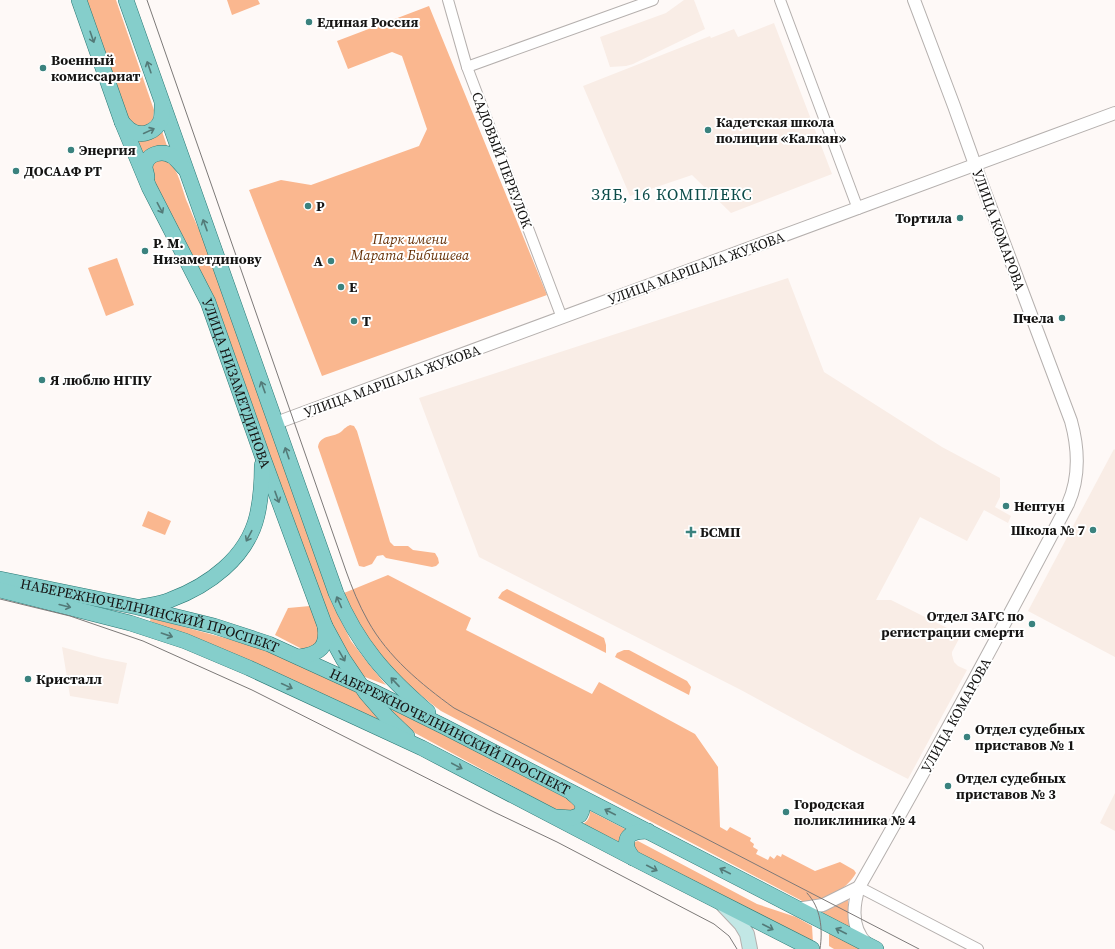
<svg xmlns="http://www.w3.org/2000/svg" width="1115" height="949" font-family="'Source Serif 4',serif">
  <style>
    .built { fill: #f9ede6 }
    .green { fill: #fab78f }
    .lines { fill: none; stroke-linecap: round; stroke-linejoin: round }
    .minor-casing { stroke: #b5b0ae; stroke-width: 12 }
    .tertiary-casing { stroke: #b5b0ae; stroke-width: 14 }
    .secondary-casing { stroke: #b5b0ae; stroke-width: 16 }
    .primary-casing { stroke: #297874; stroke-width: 16 }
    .minor { stroke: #fff; stroke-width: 10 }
    .tertiary { stroke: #fff; stroke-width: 12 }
    .secondary { stroke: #c2e7e5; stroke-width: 14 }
    .primary { stroke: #85cecb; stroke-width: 15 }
    .tram { stroke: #7c7978; stroke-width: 1 }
    .oneway { stroke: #537a78 }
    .poi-dot { fill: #3a827e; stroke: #fff; stroke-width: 1.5 }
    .labels { text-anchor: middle; stroke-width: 4; stroke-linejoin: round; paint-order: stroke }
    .poi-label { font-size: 14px; font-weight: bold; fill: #151413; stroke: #fff; text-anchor: start }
    .street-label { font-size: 14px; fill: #151413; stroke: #fff }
    .park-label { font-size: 14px; font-style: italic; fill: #673107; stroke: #fff }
    .quarter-label { font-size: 16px; letter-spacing: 1px; fill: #0b4b48; stroke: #fff }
  </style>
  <rect width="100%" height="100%" fill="#fef9f7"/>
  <g class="built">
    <path d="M 684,0 L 694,0 L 705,29 L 633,64 L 626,66 L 610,67 L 600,37 L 666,13 Z"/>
    <path d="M 774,23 L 832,174 L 731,213 L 692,175 L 630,196 L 583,86 L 710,36 L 711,38 L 734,29 L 738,37 Z"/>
    <path d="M 788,278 L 824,372 L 942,447 L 1000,478 L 1000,497 L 995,507 L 1011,516 L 1008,523 L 984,510 L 967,541 L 920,517 L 876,600 L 891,600 L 961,635 L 952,652 L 952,655 L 954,662 L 958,666 L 967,670 L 908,779 L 855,752 L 741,690 L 479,557 L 419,398 Z"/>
    <path d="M 1114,449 L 1115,450 L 1115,657 L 1028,611 Z"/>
    <path d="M 62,647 L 102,658 L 127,663 L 118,704 L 70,696 Z"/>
    <path d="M 1115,793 L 1115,831 L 1100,823 Z"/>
  </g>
  <g class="green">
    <path d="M 84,0 L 116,0 L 154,110 L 153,119 L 145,127 L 132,127 Z"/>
    <path d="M 227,0 L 258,0 L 260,4 L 232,15 Z"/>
    <path d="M 429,6 L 547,295 L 322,376 L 249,190 L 281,180 L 311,185 L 419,146 L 427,129 L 402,56 L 392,52 L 348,69 L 337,41 Z"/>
    <path d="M 161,128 L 168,149 L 141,159 L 137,139 Z"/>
    <path d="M 166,160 C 180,170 181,188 188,204 C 193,218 200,231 206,244 L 331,601 L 351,641 L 371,667 L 386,685 L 357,674 L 328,622 L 217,309 L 150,179 L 154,161 Z"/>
    <path d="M 117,258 L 134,305 L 106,316 L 88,268 Z"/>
    <path d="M 350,425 L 354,426 L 357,431 L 390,542 L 394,546 L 408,546 L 413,550 L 435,553 L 438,558 L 439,563 L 436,566 L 432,567 L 386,558 L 383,555 L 377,556 L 372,564 L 364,567 L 359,566 L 318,447 C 320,434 334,438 342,431 C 345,428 346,427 350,425 Z"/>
    <path d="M 148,511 L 171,521 L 165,535 L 142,526 Z"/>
    <path d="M 388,575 L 471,618 L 466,630 L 592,694 L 599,682 L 695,734 L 718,767 L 720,827 L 727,831 L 730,827 L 751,838 L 750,841 L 754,844 L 753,847 L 758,850 L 756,854 L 768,860 L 770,856 L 774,859 L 777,855 L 781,857 L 782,854 L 815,871 L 840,862 L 854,870 L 856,873 C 846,891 825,899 806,903 L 441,711 C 409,687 379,659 359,624 C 354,614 349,603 344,593 Z"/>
    <path d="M 507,589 L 604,638 L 606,645 L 606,653 L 498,598 L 502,592 Z"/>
    <path d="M 310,606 L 322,637 L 312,649 L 302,649 L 275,635 L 288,608 Z"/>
    <path d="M 151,618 L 262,648 L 352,687 L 391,728 L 203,642 L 150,621 Z"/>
    <path d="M 624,650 L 629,650 L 687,681 L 691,687 L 689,695 L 615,657 L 617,653 Z"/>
    <path d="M 377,699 L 575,803 L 576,806 L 575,810 L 566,815 L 415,733 L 403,724 Z"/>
    <path d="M 590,811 L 629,831 L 623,844 L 583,824 C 588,821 590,817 590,811 Z"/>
    <path d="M 638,841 L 757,904 L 796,917 L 812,926 L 813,943 L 632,850 L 632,843 Z"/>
    <path d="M 848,898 L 849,920 L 853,929 L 823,914 L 822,909 Z"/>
    <path d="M 829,931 L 864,949 L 834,949 L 829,946 Z"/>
  </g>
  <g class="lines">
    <defs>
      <g id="minor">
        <path d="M 448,0 L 467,67 L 562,318"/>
        <path d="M 780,0 L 858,209"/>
        <path d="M 467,67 L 653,0"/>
        <path d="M 859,887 L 978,949"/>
      </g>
      <g id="tertiary">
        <path d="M 276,423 L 1115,113"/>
        <path d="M 797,909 L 823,905 L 859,887"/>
        <path d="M 867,944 C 851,929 853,906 859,887 C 931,761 1000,633 1068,504 C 1080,477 1079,450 1071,421 L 983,187 L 954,106 L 914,0"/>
      </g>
      <path id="secondary" d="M 723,905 L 741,924 L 747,934 L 750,949"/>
      <g id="primary">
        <path id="s1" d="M 79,0 L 122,122 L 149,187 L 208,302 L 263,458 L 325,626 L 343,659 L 366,693 L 386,716 L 407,736"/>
        <path d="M 126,0 L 336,593 C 358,645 386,676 428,712"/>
        <path d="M 122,122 C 125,125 128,129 132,131 C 142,137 156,132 161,120 C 162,116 162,109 162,104"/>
        <path d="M 147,177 C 147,174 145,170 145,167 C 146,153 163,150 172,156 C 177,159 180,164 184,168"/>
        <path id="s2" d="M 0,579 L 137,607 L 214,626 L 269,644 L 372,691 L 445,727 L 876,949"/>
        <path d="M 0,590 L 130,623 L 185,641 L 249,668 L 422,748 L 633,858 L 812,949"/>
        <path d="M 140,607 C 150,605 161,604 170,600 C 208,586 247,558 257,516 C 261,499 262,482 262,465"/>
        <path d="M 299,657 C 320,654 328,647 325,626"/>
        <path d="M 557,817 L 572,818 L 580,815 C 586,804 581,801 573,794"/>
        <path d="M 633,858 C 631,855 627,850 627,846 C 624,833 638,831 648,831"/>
      </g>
    </defs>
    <use href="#minor" class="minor-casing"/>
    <use href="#tertiary" class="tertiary-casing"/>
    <use href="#secondary" class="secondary-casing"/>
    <use href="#primary" class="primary-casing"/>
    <use href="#minor" class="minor"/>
    <use href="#tertiary" class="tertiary"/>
    <use href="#secondary" class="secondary"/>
    <use href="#primary" class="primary"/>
    <g class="tram">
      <path d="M 147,0 L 346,571 C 352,588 359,605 368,621 C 388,657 421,684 454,708 L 919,949"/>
      <path d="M 0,599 L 70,616 L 143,641 L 252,690 L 494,812 L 557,842 L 714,924 L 729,936 L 737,949"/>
      <path d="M 807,893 C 821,908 823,929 820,949"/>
    </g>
  </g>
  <defs><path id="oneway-shaft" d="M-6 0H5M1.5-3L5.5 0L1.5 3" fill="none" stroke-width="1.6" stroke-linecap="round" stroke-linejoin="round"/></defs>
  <g class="oneway">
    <use href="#oneway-shaft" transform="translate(92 37) rotate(71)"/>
    <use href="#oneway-shaft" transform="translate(149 67) rotate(-109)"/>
    <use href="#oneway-shaft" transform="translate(149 131) rotate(-25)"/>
    <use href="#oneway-shaft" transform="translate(160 208) rotate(62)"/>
    <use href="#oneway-shaft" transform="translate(205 225) rotate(-110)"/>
    <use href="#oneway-shaft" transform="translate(263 387) rotate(-110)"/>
    <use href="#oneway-shaft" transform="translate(287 453) rotate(-109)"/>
    <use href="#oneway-shaft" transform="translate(277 497) rotate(70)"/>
    <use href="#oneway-shaft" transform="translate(249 536) rotate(118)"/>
    <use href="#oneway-shaft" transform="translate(339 602) rotate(-114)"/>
    <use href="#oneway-shaft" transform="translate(65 606) rotate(14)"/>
    <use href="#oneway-shaft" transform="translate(167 635) rotate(19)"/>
    <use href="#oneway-shaft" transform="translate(342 656) rotate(60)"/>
    <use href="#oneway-shaft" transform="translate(395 682) rotate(-133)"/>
    <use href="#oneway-shaft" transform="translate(287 686) rotate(25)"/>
    <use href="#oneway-shaft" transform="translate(457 766) rotate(28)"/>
    <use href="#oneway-shaft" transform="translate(610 812) rotate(-153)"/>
    <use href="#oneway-shaft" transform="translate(652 868) rotate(27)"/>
    <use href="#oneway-shaft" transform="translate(725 871) rotate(-153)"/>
    <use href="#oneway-shaft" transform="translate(768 927) rotate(27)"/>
    <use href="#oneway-shaft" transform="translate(841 931) rotate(-153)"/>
  </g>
  <g class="poi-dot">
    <circle cx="309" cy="22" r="4"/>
    <circle cx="43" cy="68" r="4"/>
    <circle cx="708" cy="130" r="4"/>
    <circle cx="71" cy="150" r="4"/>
    <circle cx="16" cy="171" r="4"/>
    <circle cx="308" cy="206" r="4"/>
    <circle cx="960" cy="218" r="4"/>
    <circle cx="145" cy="251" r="4"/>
    <circle cx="331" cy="261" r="4"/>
    <circle cx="341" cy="287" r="4"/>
    <circle cx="1062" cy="318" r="4"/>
    <circle cx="354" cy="321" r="4"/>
    <circle cx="42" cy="380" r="4"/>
    <circle cx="1006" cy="506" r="4"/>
    <circle cx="1093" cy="530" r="4"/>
    <path d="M689 526h4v4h4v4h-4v4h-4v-4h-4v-4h4z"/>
    <circle cx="1032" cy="624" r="4"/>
    <circle cx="28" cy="679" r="4"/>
    <circle cx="967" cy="737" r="4"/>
    <circle cx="948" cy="786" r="4"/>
    <circle cx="786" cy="812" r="4"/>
  </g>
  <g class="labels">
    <g class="poi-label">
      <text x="317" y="27">Единая Россия</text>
      <text x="51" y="65">Военный<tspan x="51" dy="16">комиссариат</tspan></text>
      <text x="716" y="127">Кадетская школа<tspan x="716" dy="16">полиции «Калкан»</tspan></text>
      <text x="79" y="155">Энергия</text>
      <text x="24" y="176">ДОСААФ РТ</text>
      <text x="316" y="211">Р</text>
      <text x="952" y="223" text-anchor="end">Тортила</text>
      <text x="153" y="248">Р. М.<tspan x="153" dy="16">Низаметдинову</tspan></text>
      <text x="323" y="266" text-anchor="end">А</text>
      <text x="349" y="292">Е</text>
      <text x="1054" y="323" text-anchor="end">Пчела</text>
      <text x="362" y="326">Т</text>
      <text x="50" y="385">Я люблю НГПУ</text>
      <text x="1014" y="511">Нептун</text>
      <text x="1085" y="535" text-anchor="end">Школа № 7</text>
      <text x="700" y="537">БСМП</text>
      <text x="1024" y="621" text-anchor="end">Отдел ЗАГС по<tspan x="1024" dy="16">регистрации смерти</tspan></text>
      <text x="36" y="684">Кристалл</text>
      <text x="975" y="734">Отдел судебных<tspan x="975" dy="16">приставов № 1</tspan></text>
      <text x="956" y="783">Отдел судебных<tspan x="956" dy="16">приставов № 3</tspan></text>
      <text x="794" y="809">Городская<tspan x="794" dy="16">поликлиника № 4</tspan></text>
    </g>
    <g class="street-label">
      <text transform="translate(502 160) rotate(69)" y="5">САДОВЫЙ ПЕРЕУЛОК</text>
      <text transform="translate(999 230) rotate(70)" y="5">УЛИЦА КОМАРОВА</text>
      <text transform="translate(696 268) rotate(-20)" y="5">УЛИЦА МАРШАЛА ЖУКОВА</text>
      <text transform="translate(392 381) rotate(-20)" y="5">УЛИЦА МАРШАЛА ЖУКОВА</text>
      <text dy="5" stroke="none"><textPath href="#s1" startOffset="415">УЛИЦА НИЗАМЕТДИНОВА</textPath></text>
      <text dy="5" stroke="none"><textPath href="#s2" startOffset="154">НАБЕРЕЖНОЧЕЛНИНСКИЙ ПРОСПЕКТ</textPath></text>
      <text transform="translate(956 715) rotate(-61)" y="5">УЛИЦА КОМАРОВА</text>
      <text dy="5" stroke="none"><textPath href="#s2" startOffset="478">НАБЕРЕЖНОЧЕЛНИНСКИЙ ПРОСПЕКТ</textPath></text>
    </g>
    <g class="park-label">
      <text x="410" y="244">Парк имени<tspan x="410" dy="16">Марата Бибишева</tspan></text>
    </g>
    <g class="quarter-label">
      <text x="672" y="200">ЗЯБ, 16 КОМПЛЕКС</text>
    </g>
  </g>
</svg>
